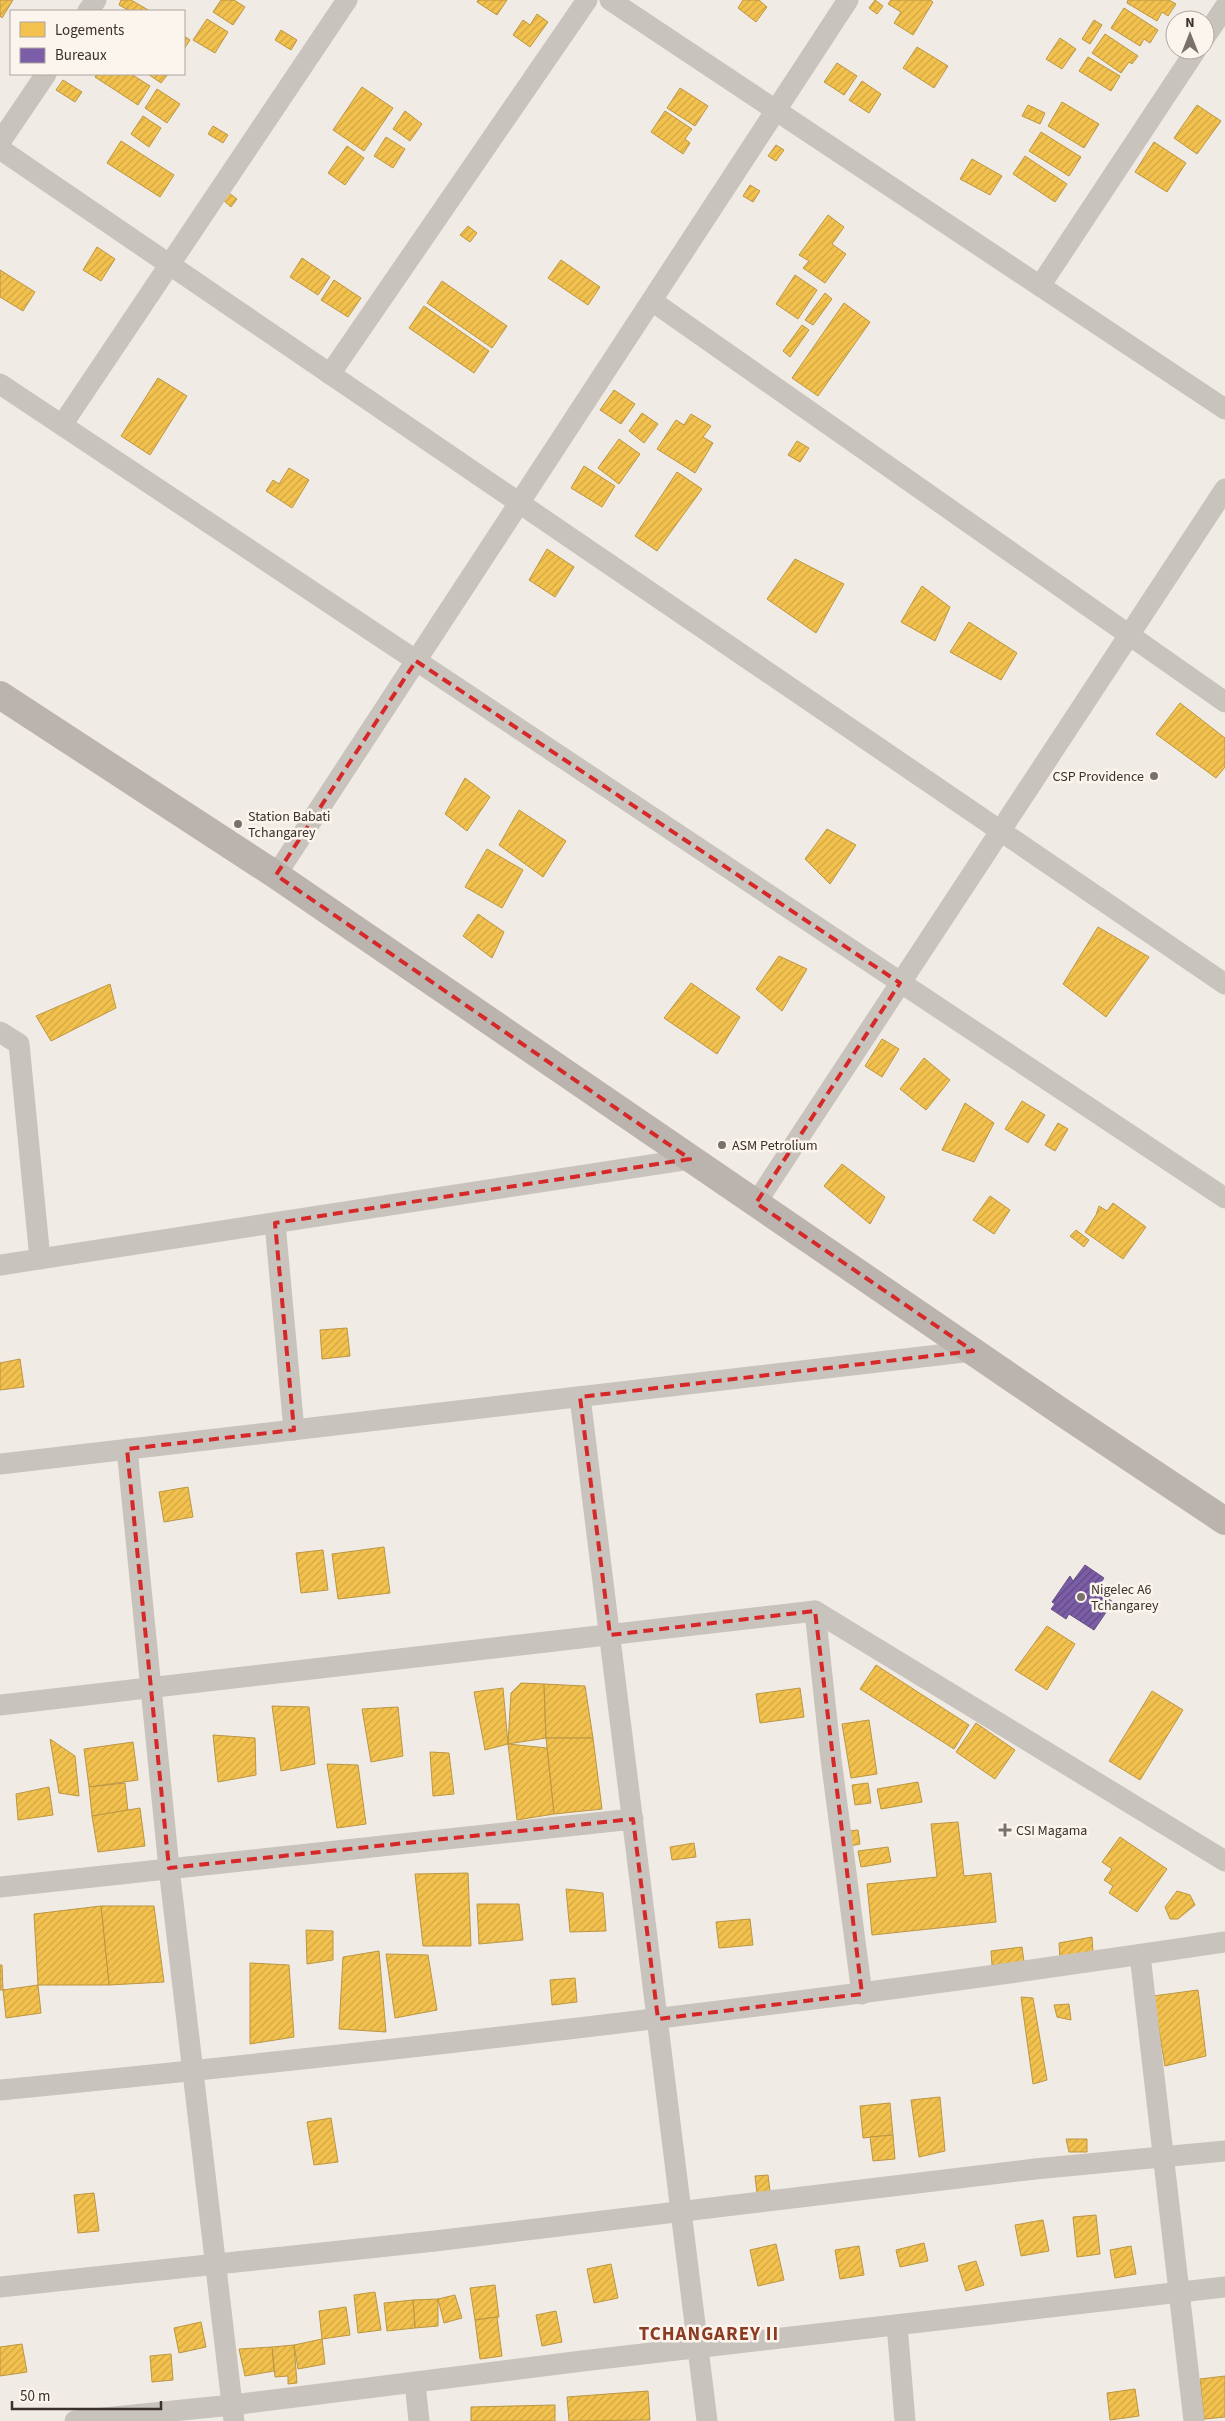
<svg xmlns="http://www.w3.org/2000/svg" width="1225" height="2421" font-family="'Source Sans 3',sans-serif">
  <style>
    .homes { fill: url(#homes-hatch); stroke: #bb9644 }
    .offices { fill: url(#offices-hatch); stroke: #685082 }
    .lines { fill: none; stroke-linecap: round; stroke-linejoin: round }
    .minor { stroke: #c9c3be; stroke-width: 21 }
    .secondary { stroke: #bab3ae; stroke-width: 28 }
    .marked { fill: none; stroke: #d62828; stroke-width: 4; stroke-dasharray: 10 6; stroke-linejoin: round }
    .poi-dot { fill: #7a716c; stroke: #fbf5ee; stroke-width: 2 }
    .labels { text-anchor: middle; stroke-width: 5; stroke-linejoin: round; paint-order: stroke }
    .poi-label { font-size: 14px; fill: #3b302b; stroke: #fbf5ee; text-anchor: start }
    .district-label { font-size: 19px; font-weight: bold; letter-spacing: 1px; fill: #8c3b22; stroke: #fbf5ee }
  </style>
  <defs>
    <pattern id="homes-hatch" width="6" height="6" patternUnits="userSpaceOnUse" patternTransform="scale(1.25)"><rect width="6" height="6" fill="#f2c14e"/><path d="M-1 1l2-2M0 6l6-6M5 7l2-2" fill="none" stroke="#d0a644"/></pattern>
    <pattern id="offices-hatch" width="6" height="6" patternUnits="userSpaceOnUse" patternTransform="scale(1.25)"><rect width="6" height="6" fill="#7b5ea7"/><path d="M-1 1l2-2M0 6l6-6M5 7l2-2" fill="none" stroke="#614a80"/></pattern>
  </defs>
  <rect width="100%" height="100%" fill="#f0ebe5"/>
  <g class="homes">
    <path d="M 0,0 L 13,0 L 2,18 L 0,16 Z"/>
    <path d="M 121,0 L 131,0 L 150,11 L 130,11 L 119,5 Z"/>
    <path d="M 221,0 L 234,0 L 245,7 L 233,25 L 213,12 Z"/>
    <path d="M 478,0 L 507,0 L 497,15 L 477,2 Z"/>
    <path d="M 743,0 L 759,0 L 767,7 L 756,22 L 738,8 Z"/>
    <path d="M 875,0 L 883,6 L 877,14 L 869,8 Z"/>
    <path d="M 891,0 L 930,0 L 933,2 L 913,35 L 894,23 L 901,12 L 888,4 Z"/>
    <path d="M 1128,0 L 1169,0 L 1176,4 L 1168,16 L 1162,12 L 1157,21 L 1127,3 Z"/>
    <path d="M 1124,8 L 1158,30 L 1150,43 L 1144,39 L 1140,46 L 1111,28 Z"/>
    <path d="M 537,14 L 548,22 L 530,47 L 513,35 L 523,20 L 530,25 Z"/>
    <path d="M 207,19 L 228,32 L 215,53 L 193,40 Z"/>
    <path d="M 1094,20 L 1102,25 L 1090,44 L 1082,39 Z"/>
    <path d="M 281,30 L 297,40 L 291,50 L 275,40 Z"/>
    <path d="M 1105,34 L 1138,56 L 1132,64 L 1129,62 L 1121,73 L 1092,53 Z"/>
    <path d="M 184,36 L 190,40 L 184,49 Z"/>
    <path d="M 1060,38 L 1076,49 L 1062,69 L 1046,59 Z"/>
    <path d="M 917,47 L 948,66 L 934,88 L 903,68 Z"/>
    <path d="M 1088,57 L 1120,76 L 1111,91 L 1079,71 Z"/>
    <path d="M 837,63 L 857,76 L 844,95 L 824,82 Z"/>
    <path d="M 97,74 L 131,74 L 150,86 L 138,105 L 95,77 Z"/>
    <path d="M 148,74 L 168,74 L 161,83 Z"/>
    <path d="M 63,80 L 82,92 L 75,102 L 56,90 Z"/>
    <path d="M 862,81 L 881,94 L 869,113 L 849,100 Z"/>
    <path d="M 362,87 L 393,108 L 364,151 L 333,130 Z"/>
    <path d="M 680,88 L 708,106 L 695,126 L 667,108 Z"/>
    <path d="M 157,89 L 180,104 L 167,123 L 145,108 Z"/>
    <path d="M 1062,102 L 1099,124 L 1084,148 L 1048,126 Z"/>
    <path d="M 1028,105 L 1045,113 L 1040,124 L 1022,116 Z"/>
    <path d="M 1197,105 L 1221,121 L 1197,154 L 1174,138 Z"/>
    <path d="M 405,111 L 422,124 L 410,141 L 393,129 Z"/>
    <path d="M 665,111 L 692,129 L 685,139 L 690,143 L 683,154 L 651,132 Z"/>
    <path d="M 143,116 L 161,128 L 149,147 L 131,134 Z"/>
    <path d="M 213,126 L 228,135 L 223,143 L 208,134 Z"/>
    <path d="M 1041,132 L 1081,157 L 1069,176 L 1029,151 Z"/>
    <path d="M 386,137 L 405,149 L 393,168 L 374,156 Z"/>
    <path d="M 121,141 L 174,175 L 160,197 L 107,163 Z"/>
    <path d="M 1154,142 L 1186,163 L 1167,192 L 1135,172 Z"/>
    <path d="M 776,145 L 784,150 L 776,161 L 768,156 Z"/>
    <path d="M 347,146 L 364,158 L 345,185 L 328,173 Z"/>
    <path d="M 1025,156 L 1067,184 L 1055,202 L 1013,174 Z"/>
    <path d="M 972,159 L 1002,176 L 990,195 L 960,179 Z"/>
    <path d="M 750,185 L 760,191 L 753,202 L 743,196 Z"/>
    <path d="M 229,193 L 237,199 L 231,207 L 223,200 Z"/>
    <path d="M 828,215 L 844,227 L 832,244 L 846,254 L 825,283 L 803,268 L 809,261 L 799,255 Z"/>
    <path d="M 468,226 L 477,233 L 470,242 L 460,235 Z"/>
    <path d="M 97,247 L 115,259 L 101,281 L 83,270 Z"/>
    <path d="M 302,258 L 330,277 L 318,295 L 290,277 Z"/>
    <path d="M 561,260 L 600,287 L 588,305 L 548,278 Z"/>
    <path d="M 0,270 L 35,292 L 23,311 L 0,297 Z"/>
    <path d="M 795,275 L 817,290 L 798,319 L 776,304 Z"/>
    <path d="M 334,280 L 361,298 L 348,317 L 321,300 Z"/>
    <path d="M 442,281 L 507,326 L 492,348 L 427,303 Z"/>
    <path d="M 825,293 L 832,299 L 813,325 L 805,320 Z"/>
    <path d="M 844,303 L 870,322 L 818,396 L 792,378 Z"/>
    <path d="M 424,306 L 489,351 L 474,373 L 409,328 Z"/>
    <path d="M 802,325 L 809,330 L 790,357 L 783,351 Z"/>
    <path d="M 158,378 L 187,396 L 150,455 L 121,436 Z"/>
    <path d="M 614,390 L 635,404 L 621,424 L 600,410 Z"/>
    <path d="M 642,413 L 658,424 L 644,443 L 629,431 Z"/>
    <path d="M 691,414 L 711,426 L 703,437 L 713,443 L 695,473 L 657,449 L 676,420 L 684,425 Z"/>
    <path d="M 619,439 L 640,454 L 619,484 L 598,468 Z"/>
    <path d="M 797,441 L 809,448 L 800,462 L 788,455 Z"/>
    <path d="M 584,466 L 615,486 L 602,507 L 571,488 Z"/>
    <path d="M 289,468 L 309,480 L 292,508 L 266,491 L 273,480 L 279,484 Z"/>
    <path d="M 677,472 L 702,489 L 657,551 L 635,536 Z"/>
    <path d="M 547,549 L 574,567 L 555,597 L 529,580 Z"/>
    <path d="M 795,559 L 844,584 L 816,633 L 767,599 Z"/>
    <path d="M 922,586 L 950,607 L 935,641 L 901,622 Z"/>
    <path d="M 969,622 L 1017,653 L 1001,680 L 950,652 Z"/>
    <path d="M 1180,703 L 1225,738 L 1225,767 L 1216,778 L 1156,734 Z"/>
    <path d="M 465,778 L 490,797 L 467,831 L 445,814 Z"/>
    <path d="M 519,810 L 566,841 L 543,877 L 499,845 Z"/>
    <path d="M 827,829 L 856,845 L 830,884 L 805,859 Z"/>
    <path d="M 487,849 L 523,870 L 502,908 L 465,887 Z"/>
    <path d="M 478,914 L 504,932 L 492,958 L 463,936 Z"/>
    <path d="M 1098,927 L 1149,957 L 1106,1017 L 1063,984 Z"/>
    <path d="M 779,956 L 807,969 L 782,1011 L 756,989 Z"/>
    <path d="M 691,983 L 740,1017 L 717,1054 L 664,1018 Z"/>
    <path d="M 110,984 L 116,1008 L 51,1041 L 36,1016 Z"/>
    <path d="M 882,1039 L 899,1049 L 882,1077 L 865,1066 Z"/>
    <path d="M 924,1058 L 950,1080 L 926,1110 L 900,1089 Z"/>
    <path d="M 1022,1101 L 1045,1115 L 1028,1143 L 1005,1129 Z"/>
    <path d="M 965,1103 L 994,1123 L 974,1162 L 942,1150 Z"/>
    <path d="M 1058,1123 L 1068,1129 L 1055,1151 L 1045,1145 Z"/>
    <path d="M 842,1164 L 885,1197 L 870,1224 L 824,1186 Z"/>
    <path d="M 990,1196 L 1010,1210 L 994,1234 L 973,1220 Z"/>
    <path d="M 1113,1203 L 1146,1227 L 1123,1259 L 1085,1232 L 1096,1215 L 1099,1206 L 1107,1211 Z"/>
    <path d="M 1076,1230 L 1089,1240 L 1084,1247 L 1070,1236 Z"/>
    <path d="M 347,1328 L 350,1356 L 322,1359 L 320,1330 Z"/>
    <path d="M 20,1359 L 24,1387 L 0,1390 L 0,1363 Z"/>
    <path d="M 188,1487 L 193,1517 L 164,1522 L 159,1492 Z"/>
    <path d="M 384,1547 L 390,1593 L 338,1599 L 332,1554 Z"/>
    <path d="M 323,1550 L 328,1590 L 301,1593 L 296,1553 Z"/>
    <path d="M 1047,1626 L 1075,1644 L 1047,1690 L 1015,1670 Z"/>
    <path d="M 876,1665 L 969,1725 L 954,1749 L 860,1689 Z"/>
    <path d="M 521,1683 L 544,1684 L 546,1738 L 508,1744 L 511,1693 Z"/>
    <path d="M 544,1684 L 585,1686 L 593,1738 L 546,1738 Z"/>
    <path d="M 503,1688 L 508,1744 L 485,1750 L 474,1692 Z"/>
    <path d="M 800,1688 L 804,1717 L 760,1723 L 756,1694 Z"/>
    <path d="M 1152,1691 L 1183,1710 L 1140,1780 L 1109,1761 Z"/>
    <path d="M 272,1706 L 309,1707 L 315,1764 L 281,1771 Z"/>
    <path d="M 398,1707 L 403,1756 L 371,1762 L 362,1709 Z"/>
    <path d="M 869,1720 L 877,1774 L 851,1778 L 842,1724 Z"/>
    <path d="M 976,1723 L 1015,1750 L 995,1779 L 956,1752 Z"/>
    <path d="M 213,1735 L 255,1738 L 256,1775 L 218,1782 Z"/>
    <path d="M 546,1738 L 593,1738 L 602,1809 L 554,1814 Z"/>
    <path d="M 50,1739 L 75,1756 L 79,1796 L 59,1793 Z"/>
    <path d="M 133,1742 L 138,1780 L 89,1787 L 84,1749 Z"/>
    <path d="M 508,1744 L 547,1748 L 554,1814 L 517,1820 Z"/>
    <path d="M 430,1752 L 449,1753 L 454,1794 L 433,1796 Z"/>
    <path d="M 327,1764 L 358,1765 L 366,1824 L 337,1828 Z"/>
    <path d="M 918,1782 L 922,1802 L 881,1809 L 877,1789 Z"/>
    <path d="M 125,1783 L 128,1811 L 92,1816 L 89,1787 Z"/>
    <path d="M 868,1783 L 871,1803 L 855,1805 L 852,1785 Z"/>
    <path d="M 49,1787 L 53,1815 L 18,1820 L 16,1794 Z"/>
    <path d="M 140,1808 L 145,1846 L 98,1852 L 92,1816 Z"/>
    <path d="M 958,1822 L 964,1876 L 991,1873 L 996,1922 L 872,1935 L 867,1884 L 937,1877 L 931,1824 Z"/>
    <path d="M 858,1830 L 860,1844 L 850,1846 L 848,1831 Z"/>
    <path d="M 1120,1837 L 1167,1869 L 1137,1912 L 1109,1893 L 1113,1886 L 1104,1880 L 1112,1869 L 1102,1862 Z"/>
    <path d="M 694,1843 L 696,1857 L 672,1860 L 670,1847 Z"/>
    <path d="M 888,1847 L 891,1862 L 861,1867 L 858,1851 Z"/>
    <path d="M 468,1873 L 471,1946 L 423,1946 L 415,1874 Z"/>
    <path d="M 566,1889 L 603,1893 L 606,1931 L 570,1932 Z"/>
    <path d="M 1177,1891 L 1190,1895 L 1195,1905 L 1178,1919 L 1170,1919 L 1165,1907 Z"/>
    <path d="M 477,1904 L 519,1904 L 523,1940 L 479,1944 Z"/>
    <path d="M 101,1906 L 154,1906 L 164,1982 L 109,1985 Z"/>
    <path d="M 101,1906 L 109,1985 L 38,1985 L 34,1914 Z"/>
    <path d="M 750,1919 L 753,1945 L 719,1948 L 716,1922 Z"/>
    <path d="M 306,1930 L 333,1931 L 333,1960 L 307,1964 Z"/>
    <path d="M 1092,1937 L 1093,1953 L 1060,1959 L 1059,1943 Z"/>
    <path d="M 1022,1947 L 1024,1962 L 992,1965 L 991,1951 Z"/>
    <path d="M 379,1951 L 386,2032 L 339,2029 L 343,1957 Z"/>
    <path d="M 386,1954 L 428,1955 L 437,2010 L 395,2018 Z"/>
    <path d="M 250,1963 L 289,1965 L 294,2037 L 250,2044 Z"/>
    <path d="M 0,1965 L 2,1965 L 3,1990 L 0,1990 Z"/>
    <path d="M 575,1978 L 577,2002 L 552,2005 L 550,1980 Z"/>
    <path d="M 38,1985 L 41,2013 L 6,2018 L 3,1990 Z"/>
    <path d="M 1198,1990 L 1206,2056 L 1165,2066 L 1153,1996 Z"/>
    <path d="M 1021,1997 L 1033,1998 L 1047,2080 L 1033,2084 Z"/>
    <path d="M 1069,2004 L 1071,2020 L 1057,2017 L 1054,2005 Z"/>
    <path d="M 940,2097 L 945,2151 L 919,2157 L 911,2100 Z"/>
    <path d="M 890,2103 L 893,2135 L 863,2138 L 860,2106 Z"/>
    <path d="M 331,2118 L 338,2162 L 314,2165 L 307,2122 Z"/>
    <path d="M 893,2135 L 895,2159 L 873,2161 L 870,2137 Z"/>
    <path d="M 1066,2139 L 1087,2139 L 1087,2152 L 1069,2152 Z"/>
    <path d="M 768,2175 L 770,2191 L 757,2193 L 755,2176 Z"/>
    <path d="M 94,2193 L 99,2231 L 78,2233 L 74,2195 Z"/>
    <path d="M 1096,2215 L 1100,2254 L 1077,2257 L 1073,2217 Z"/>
    <path d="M 1043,2220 L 1049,2251 L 1021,2256 L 1015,2225 Z"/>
    <path d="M 924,2243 L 928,2261 L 900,2267 L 896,2250 Z"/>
    <path d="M 776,2244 L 784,2280 L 758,2286 L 750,2250 Z"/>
    <path d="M 859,2246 L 864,2275 L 840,2279 L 835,2250 Z"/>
    <path d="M 1131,2246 L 1136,2274 L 1115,2278 L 1110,2250 Z"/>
    <path d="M 976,2261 L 984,2285 L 966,2291 L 958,2266 Z"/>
    <path d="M 611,2264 L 618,2298 L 594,2303 L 587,2269 Z"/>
    <path d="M 495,2285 L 499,2317 L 475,2320 L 470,2288 Z"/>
    <path d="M 375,2292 L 381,2330 L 358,2333 L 354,2295 Z"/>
    <path d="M 455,2295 L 462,2318 L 444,2323 L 438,2299 Z"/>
    <path d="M 438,2299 L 438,2326 L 415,2328 L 413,2300 Z"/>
    <path d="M 413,2300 L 415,2328 L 387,2331 L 384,2303 Z"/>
    <path d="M 346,2307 L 350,2335 L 322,2339 L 319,2311 Z"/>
    <path d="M 556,2311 L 562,2342 L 542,2346 L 536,2315 Z"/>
    <path d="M 497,2317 L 502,2356 L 480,2359 L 475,2320 Z"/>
    <path d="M 201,2322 L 206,2347 L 179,2353 L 174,2328 Z"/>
    <path d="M 322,2339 L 325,2364 L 298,2369 L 294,2345 Z"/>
    <path d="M 22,2344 L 27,2372 L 0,2376 L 0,2347 Z"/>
    <path d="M 294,2345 L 297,2383 L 288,2384 L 288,2376 L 275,2377 L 272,2347 Z"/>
    <path d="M 272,2347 L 274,2371 L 245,2376 L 239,2349 Z"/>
    <path d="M 171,2354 L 173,2380 L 152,2382 L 150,2356 Z"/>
    <path d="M 1225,2376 L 1225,2417 L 1204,2419 L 1200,2379 Z"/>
    <path d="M 1135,2389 L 1139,2416 L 1110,2420 L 1107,2393 Z"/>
    <path d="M 648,2391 L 650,2420 L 569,2421 L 567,2397 Z"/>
    <path d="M 555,2405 L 555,2421 L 471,2421 L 471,2407 Z"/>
  </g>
  <path class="offices" d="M 1085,1565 L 1104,1578 L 1096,1590 L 1113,1602 L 1094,1630 L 1069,1614 L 1066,1619 L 1051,1609 L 1055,1604 L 1052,1602 L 1070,1576 L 1073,1581 Z"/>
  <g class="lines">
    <g class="minor">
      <path d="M 610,0 L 1225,409"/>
      <path d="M 88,11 L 96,0"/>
      <path d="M 1205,37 L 1225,7"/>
      <path d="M 0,142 L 46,74"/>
      <path d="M 0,149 L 1225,984"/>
      <path d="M 1040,286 L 1196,50"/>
      <path d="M 652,301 L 1225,702"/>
      <path d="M 330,374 L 587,0"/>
      <path d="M 0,384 L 1225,1198"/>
      <path d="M 62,425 L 347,0"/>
      <path d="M 276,875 L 848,0"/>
      <path d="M 0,1032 L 19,1044 L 40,1259"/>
      <path d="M 756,1203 L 1225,489"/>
      <path d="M 275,1223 L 294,1430"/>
      <path d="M 0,1265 L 690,1159"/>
      <path d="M 580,1397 L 707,2421"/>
      <path d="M 127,1449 L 169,1868 L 234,2421"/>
      <path d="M 0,1464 L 973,1351"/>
      <path d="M 815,1611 L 831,1759 L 862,1994"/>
      <path d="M 0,1705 L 815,1611 L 1225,1861"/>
      <path d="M 0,1887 L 633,1819"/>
      <path d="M 1140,1955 L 1194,2421"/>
      <path d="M 0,2090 C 409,2050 818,2003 1225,1942"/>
      <path d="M 0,2287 L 435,2241 L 1035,2169 L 1225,2151"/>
      <path d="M 897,2325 L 905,2421"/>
      <path d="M 415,2383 L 419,2421"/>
      <path d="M 75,2421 L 232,2405 L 582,2361 L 1225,2287"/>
    </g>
    <path class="secondary" d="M 0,695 L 276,875 L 1063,1413 L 1225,1521"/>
  </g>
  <path class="marked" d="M 416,661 L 900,983 L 756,1203 L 973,1351 L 580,1397 L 610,1635 L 815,1611 L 862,1994 L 658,2019 L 633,1819 L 169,1868 L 127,1449 L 294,1430 L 275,1223 L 690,1159 L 276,875 Z"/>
  <g class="poi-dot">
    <circle cx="1154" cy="776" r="5"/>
    <circle cx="238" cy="824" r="5"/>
    <circle cx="722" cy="1145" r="5"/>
    <circle cx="1081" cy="1597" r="5"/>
    <path d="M1002.5 1822.5h5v5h5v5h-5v5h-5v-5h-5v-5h5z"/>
  </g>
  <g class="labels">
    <g class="poi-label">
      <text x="1144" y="781" text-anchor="end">CSP Providence</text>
      <text x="248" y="821">Station Babati<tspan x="248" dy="16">Tchangarey</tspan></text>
      <text x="732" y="1150">ASM Petrolium</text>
      <text x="1091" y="1594">Nigelec A6<tspan x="1091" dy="16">Tchangarey</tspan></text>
      <text x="1016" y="1835">CSI Magama</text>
    </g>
    <g class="district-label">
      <text x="709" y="2340">TCHANGAREY II</text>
    </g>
  </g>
  <rect x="10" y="10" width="175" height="65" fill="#fbf5ee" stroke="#aea6a0"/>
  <rect x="20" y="22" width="25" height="15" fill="#f2c14e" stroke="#aea6a0"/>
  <text x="55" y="35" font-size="15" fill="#3b302b">Logements</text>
  <rect x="20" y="48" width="25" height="15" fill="#7b5ea7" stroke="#aea6a0"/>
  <text x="55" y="60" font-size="15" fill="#3b302b">Bureaux</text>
  <g transform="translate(1190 35)"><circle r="24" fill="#fbf5ee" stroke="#aea6a0"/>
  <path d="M0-4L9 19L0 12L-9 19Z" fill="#7a716c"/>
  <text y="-8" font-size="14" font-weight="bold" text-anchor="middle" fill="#3b302b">N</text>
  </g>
  <path d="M12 2401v8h149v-8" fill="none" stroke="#3b302b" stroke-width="2.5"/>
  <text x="20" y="2401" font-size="15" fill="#3b302b" stroke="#fbf5ee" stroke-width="4" paint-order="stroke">50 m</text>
</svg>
